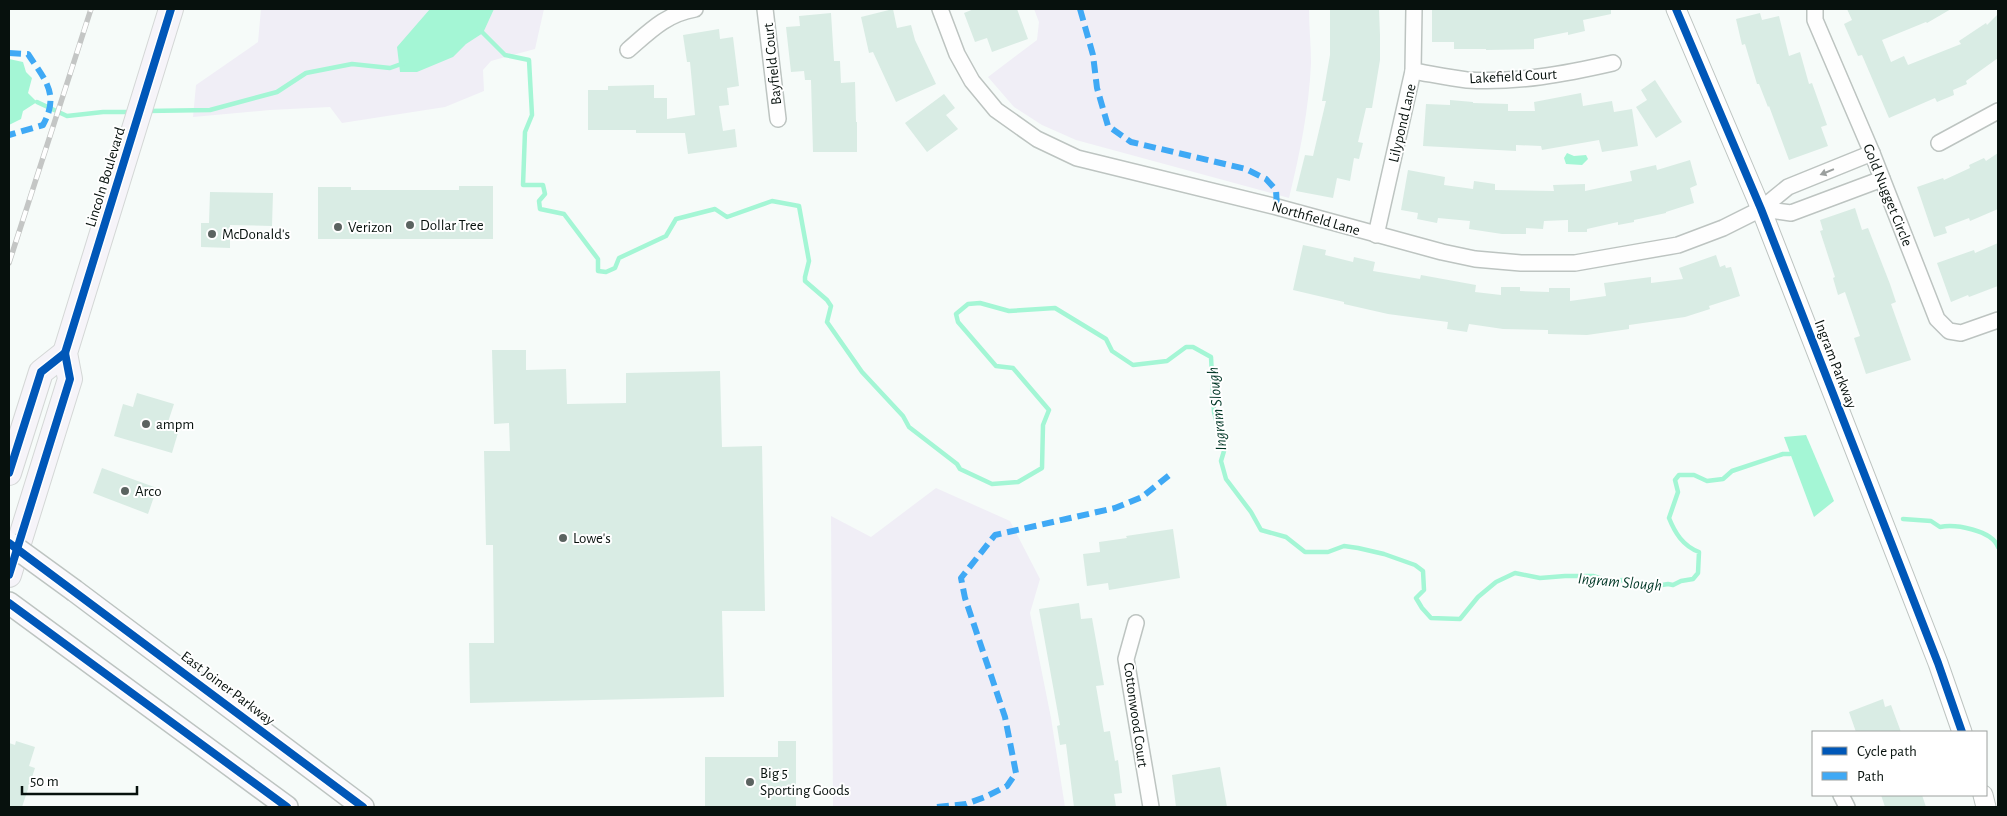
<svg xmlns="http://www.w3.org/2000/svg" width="2007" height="816" font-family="'Alegreya Sans',sans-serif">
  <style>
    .green { fill: #f0eef6 }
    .water { fill: #a4f6d5 }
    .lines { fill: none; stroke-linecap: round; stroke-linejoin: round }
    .stream { stroke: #a4f6d5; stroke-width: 4.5 }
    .building { fill: #d9ece4 }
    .minor-casing { stroke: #bdc4c1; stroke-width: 18 }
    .tertiary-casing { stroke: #bdc4c1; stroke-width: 21 }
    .secondary-casing { stroke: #bdc4c1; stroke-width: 24 }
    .primary-casing { stroke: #d4d7d6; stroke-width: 26 }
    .minor { stroke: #fefefe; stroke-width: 15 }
    .tertiary { stroke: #fefefe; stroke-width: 19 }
    .secondary { stroke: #faf9fc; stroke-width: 21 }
    .primary { stroke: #f6f4f9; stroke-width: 24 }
    .rail-casing { stroke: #c4c6c5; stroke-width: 5.5 }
    .rail { stroke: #fff; stroke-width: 4; stroke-dasharray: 11; stroke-linecap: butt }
    .secondary-bridge-casing { stroke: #bdc4c1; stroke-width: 24; stroke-linecap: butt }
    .secondary-bridge { stroke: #faf9fc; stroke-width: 21 }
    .quiet { stroke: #3fa9f5; stroke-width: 6; stroke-dasharray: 12 6; stroke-linecap: butt }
    .cycleway-casing { stroke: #fff; stroke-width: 11 }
    .cycleway { stroke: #0057b8; stroke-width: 8 }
    .oneway { fill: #9b9f9e }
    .poi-dot { fill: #5b6360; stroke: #fff; stroke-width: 2 }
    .labels { text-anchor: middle; stroke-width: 4; stroke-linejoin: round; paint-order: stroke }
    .street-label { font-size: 15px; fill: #07110d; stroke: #fff }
    .poi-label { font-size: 15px; fill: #07110d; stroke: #fff; text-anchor: start }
    .water-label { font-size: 16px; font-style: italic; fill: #013726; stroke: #fff }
  </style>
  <rect width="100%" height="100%" fill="#f6fbf9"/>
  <g class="green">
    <path d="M 261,9 L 544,9 L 535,49 L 491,61 L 483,70 L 484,91 L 445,107 L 342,123 L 330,107 L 270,110 L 193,117 L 196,85 L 258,42 Z"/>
    <path d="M 1034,9 L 1309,9 C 1309,27 1311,45 1311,63 C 1309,109 1300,153 1289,198 L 1076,140 L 1042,125 L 1014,107 L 988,77 L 1037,40 L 1039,22 Z"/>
    <path d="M 936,488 L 1010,521 L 1040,579 L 1030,613 L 1051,718 L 1065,807 L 833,807 L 831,516 L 871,537 Z"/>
  </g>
  <g class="water">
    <path d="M 430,9 L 494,9 L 483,33 L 466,44 L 453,57 L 417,72 L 400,72 L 397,47 Z"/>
    <path d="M 9,59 L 23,62 L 26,72 L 32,78 L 28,93 L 37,102 L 23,111 L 21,119 L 9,125 Z"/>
    <path d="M 1567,153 L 1574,156 L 1586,155 L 1588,159 L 1582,165 L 1566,164 L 1564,158 Z"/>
    <path d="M 1806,435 L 1834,501 L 1814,517 L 1784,437 Z"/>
  </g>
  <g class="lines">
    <g class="stream">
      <path d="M 479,29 L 505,55 L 529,60 L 532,115 L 525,132 L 523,185 L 543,185 L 545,194 L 539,201 L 540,209 L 564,214 L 598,259 L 598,271 L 606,272 L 615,268 L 619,258 L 666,236 L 676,219 L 715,209 L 727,217 L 772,201 L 799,206 L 809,261 L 805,277 L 805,281 L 827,300 L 831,306 L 827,322 L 862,372 L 903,416 L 909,427 L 957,464 L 960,469 L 992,484 L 1018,482 L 1042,468 L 1043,425 L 1049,410 L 1013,368 L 996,366 L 958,322 L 956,314 L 968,304 L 980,303 L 1009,311 L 1055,308 L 1106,339 L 1112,351 L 1133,365 L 1167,361 L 1186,347 L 1193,347 L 1211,357 L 1214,412 L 1224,451 L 1221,461 L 1226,479 L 1251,512 L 1261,530 L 1286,537 L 1305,552 L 1328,552 L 1344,546 L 1358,548 L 1384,554 L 1415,565 L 1423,571 L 1424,590 L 1416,598 L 1422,608 L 1431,618 L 1460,619 L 1478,597 L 1496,582 L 1515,573 L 1540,578 L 1565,576 L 1593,576 L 1609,581 L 1623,580 L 1650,587 L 1668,584 L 1673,585 L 1681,581 L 1693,579 L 1698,573 L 1699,552 C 1683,546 1675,533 1669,518 L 1678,492 L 1675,480 L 1679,475 L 1694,475 L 1707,481 L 1723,479 L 1732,471 L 1783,454 L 1790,454"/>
      <path d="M 37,102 L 67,116 L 103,112 L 131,112"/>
      <path d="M 147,111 L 210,110 L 277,92 L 306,73 L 352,64 L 390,68 L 404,63"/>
      <path d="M 1903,519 L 1931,521 L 1940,527 C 1955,524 1992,530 1998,547"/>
    </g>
  </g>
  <g class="building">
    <path d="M 893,9 L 897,28 L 911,25 L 915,40 L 936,84 L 896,102 L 873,52 L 869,53 L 861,17 Z"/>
    <path d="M 974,9 L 1017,9 L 1028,39 L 992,52 L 987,38 L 975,42 L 964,13 Z"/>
    <path d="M 1330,9 L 1379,9 L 1380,35 L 1380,60 L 1372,108 L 1366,108 L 1358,142 L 1363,143 L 1359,159 L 1354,158 L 1350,181 L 1337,178 L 1333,198 L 1296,191 L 1305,155 L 1313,156 L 1326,101 L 1322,101 L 1330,55 Z"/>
    <path d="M 1432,9 L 1611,9 L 1611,14 L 1583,20 L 1585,31 L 1568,35 L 1568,32 L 1534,39 L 1534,49 L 1486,50 L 1486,49 L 1454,49 L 1454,42 L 1432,42 Z"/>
    <path d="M 1847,9 L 1951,9 L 1927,23 L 1926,22 L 1882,40 L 1891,62 L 1904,56 L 1908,65 L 1961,44 L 1959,41 L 1986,23 L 1987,25 L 1998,14 L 1998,58 L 1966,81 L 1967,84 L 1953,90 L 1954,95 L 1937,102 L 1935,98 L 1889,118 L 1862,55 L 1858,56 L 1844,24 L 1852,20 Z"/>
    <path d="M 831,13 L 834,61 L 840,61 L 841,83 L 855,82 L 856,122 L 857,122 L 857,152 L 813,152 L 811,80 L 805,80 L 804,71 L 791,72 L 786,27 L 800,26 L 799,16 Z"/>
    <path d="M 1760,13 L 1762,20 L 1779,16 L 1789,56 L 1800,52 L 1809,84 L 1812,83 L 1827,125 L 1821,127 L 1828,146 L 1789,160 L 1769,106 L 1768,107 L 1759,84 L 1757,84 L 1745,44 L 1742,45 L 1736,19 Z"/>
    <path d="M 719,29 L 720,39 L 733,37 L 739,86 L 727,88 L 729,105 L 719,106 L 723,131 L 735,129 L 737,147 L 688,154 L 685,133 L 636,133 L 636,130 L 588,130 L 588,90 L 608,90 L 608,86 L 654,85 L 654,98 L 667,98 L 667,119 L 695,115 L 690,62 L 687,62 L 683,35 Z"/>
    <path d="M 1655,80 L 1682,122 L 1656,138 L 1636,107 L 1647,100 L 1641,90 Z"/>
    <path d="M 1581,93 L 1583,106 L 1612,101 L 1614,112 L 1632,109 L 1638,146 L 1602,152 L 1599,140 L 1542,150 L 1541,146 L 1516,145 L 1516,151 L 1423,146 L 1426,104 L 1450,105 L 1450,100 L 1473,102 L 1473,103 L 1508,104 L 1508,111 L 1535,111 L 1534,102 Z"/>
    <path d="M 944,94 L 955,108 L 946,115 L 958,129 L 927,152 L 905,123 Z"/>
    <path d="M 1998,153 L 1998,209 L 1970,221 L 1969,218 L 1945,227 L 1947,233 L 1934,237 L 1917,187 L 1943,178 L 1944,180 L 1970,168 L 1969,165 L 1984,158 L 1986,161 Z"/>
    <path d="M 1690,160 L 1697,185 L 1690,188 L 1694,203 L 1666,212 L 1666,213 L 1634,220 L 1634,222 L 1618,225 L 1618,222 L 1587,229 L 1587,232 L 1568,232 L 1568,220 L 1544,221 L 1543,229 L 1526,228 L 1526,234 L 1502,234 L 1469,229 L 1470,221 L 1438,218 L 1437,223 L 1417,219 L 1418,213 L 1401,210 L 1408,170 L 1445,177 L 1444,185 L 1473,189 L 1474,181 L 1495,184 L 1495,190 L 1554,191 L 1553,185 L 1585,184 L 1585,191 L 1632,181 L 1630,171 L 1656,165 L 1657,170 Z"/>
    <path d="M 459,186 L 493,186 L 493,239 L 318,239 L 318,187 L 351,187 L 351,190 L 459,190 Z"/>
    <path d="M 210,192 L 273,193 L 272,226 L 230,225 L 230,248 L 201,247 L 201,223 L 209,223 Z"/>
    <path d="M 1855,208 L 1862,230 L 1868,228 L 1890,284 L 1896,302 L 1891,304 L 1911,360 L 1866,374 L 1854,338 L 1860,336 L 1845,292 L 1838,295 L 1833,278 L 1835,277 L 1820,231 L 1823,230 L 1820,220 Z"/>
    <path d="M 1998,243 L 1998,286 L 1969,297 L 1968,295 L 1951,302 L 1937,263 L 1974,250 L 1975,253 Z"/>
    <path d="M 1303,245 L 1326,250 L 1325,255 L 1353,262 L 1354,257 L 1375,262 L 1373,271 L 1420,279 L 1421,275 L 1476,285 L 1475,292 L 1501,295 L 1501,287 L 1520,287 L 1520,291 L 1549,292 L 1549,288 L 1570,288 L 1570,301 L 1606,296 L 1604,283 L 1651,277 L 1651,283 L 1683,279 L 1679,268 L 1716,255 L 1720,267 L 1725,265 L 1726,268 L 1731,267 L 1740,296 L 1709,306 L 1710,309 L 1685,317 L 1629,325 L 1629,329 L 1587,335 L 1548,334 L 1548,330 L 1503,329 L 1469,324 L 1467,332 L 1447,329 L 1448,322 L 1388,314 L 1344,304 L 1344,302 L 1293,290 Z"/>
    <path d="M 492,350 L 526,350 L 526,370 L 566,369 L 567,404 L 626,403 L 626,373 L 720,371 L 722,447 L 762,446 L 765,611 L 722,611 L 724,697 L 470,703 L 469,643 L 494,643 L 493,545 L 486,545 L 484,451 L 510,451 L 509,423 L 494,424 Z"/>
    <path d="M 137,393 L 174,404 L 168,422 L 180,426 L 172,453 L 114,436 L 123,404 L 133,407 Z"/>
    <path d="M 102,468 L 157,488 L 148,514 L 93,493 Z"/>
    <path d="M 1173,529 L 1180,578 L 1109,590 L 1108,583 L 1087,586 L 1083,554 L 1100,552 L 1099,542 L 1127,538 L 1126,536 Z"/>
    <path d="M 1079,603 L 1081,619 L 1092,618 L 1104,685 L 1096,686 L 1104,732 L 1110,731 L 1115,761 L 1118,760 L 1122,793 L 1114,794 L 1116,807 L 1074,807 L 1066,744 L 1060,745 L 1057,726 L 1060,725 L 1039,609 Z"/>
    <path d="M 1883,699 L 1885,707 L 1891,705 L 1901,732 L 1856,732 L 1849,712 Z"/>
    <path d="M 16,741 L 35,747 L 29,766 L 35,768 L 22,807 L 9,807 L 9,743 L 15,745 Z"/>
    <path d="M 778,741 L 796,741 L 796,807 L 705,807 L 705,757 L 778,757 Z"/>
    <path d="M 1220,767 L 1227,807 L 1176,807 L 1172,775 Z"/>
    <path d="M 1881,795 L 1922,795 L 1926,807 L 1885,807 Z"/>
  </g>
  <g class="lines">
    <defs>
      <g id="minor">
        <path d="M 765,9 L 778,119"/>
        <path d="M 940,9 L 957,54 L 972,81 L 996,110 L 1037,139 L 1077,158 L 1277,207 L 1442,252 L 1475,259 L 1521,263 L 1575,263 L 1678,245 L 1723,228 L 1761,209"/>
        <path d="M 1815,9 L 1815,20 L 1872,153 L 1937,319 L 1949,331 L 1961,333 L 1998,320"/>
        <path d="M 628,50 C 650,31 666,14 695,9"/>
        <path d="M 1413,71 C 1431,74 1449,78 1467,80 C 1517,83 1565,74 1613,63"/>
        <path d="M 1939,143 L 1998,111"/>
        <path d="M 1872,153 L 1788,187 L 1761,209 L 1791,213 L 1882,179"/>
        <path d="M 1376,235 L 1413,71 L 1414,9"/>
        <path d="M 1136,623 L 1126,659 L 1151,807"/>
        <path d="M 1841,795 L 1847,807"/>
      </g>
      <g id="tertiary">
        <path d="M 1676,9 L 1761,209 L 1938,663 L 1962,732"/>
        <path d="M 1983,795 L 1986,807"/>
      </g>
      <g id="secondary">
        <path d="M 75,591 L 363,807"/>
        <path d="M 9,603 L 287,807"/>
      </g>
      <g id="primary">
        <path d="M 9,473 L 41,372 L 65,353"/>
        <path d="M 9,575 L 70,379 L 65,353 L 171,9"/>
      </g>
    </defs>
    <use href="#minor" class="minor-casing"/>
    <use href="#tertiary" class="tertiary-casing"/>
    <use href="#secondary" class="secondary-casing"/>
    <use href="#primary" class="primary-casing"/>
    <use href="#minor" class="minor"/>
    <use href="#tertiary" class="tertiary"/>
    <use href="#secondary" class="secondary"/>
    <use href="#primary" class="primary"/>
    <defs>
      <path id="rail" d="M 9,263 L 91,9"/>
    </defs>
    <use href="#rail" class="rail-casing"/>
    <use href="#rail" class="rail"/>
    <defs>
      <path id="secondary-bridge" d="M 9,543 L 75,591"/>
    </defs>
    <use href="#secondary-bridge" class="secondary-bridge-casing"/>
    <use href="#secondary-bridge" class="secondary-bridge"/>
    <g class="quiet">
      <path d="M 1080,9 L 1093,55 L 1097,88 L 1108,126 L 1131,142 L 1246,169 L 1266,179 L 1276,190 L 1277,207"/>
      <path d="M 9,53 L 28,54 C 45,80 60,94 43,125 L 9,135"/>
      <path d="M 937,807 L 966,804 L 985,797 L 1007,786 L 1016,773 L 1005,717 L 965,598 L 961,578 L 995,535 L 1115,508 L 1142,497 L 1172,473"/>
    </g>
    <defs>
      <g id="cycleway">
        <path d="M 1676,9 L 1761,209 L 1938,663 L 1962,732"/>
        <path d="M 9,473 L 41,372 L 65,353"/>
        <path d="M 9,543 L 363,807"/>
        <path d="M 9,575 L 70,379 L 65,353 L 171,9"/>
        <path d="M 9,603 L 287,807"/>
      </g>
    </defs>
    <use href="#cycleway" class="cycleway-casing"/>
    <use href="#cycleway" class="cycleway"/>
  </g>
  <defs><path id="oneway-solid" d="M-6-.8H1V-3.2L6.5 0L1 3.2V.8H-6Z" transform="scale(1.25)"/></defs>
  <use class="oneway" href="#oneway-solid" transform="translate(1827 172) rotate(158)"/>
  <g class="poi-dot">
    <circle cx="410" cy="225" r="5"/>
    <circle cx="338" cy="227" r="5"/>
    <circle cx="212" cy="234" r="5"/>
    <circle cx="146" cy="424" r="5"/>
    <circle cx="125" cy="491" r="5"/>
    <circle cx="563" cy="538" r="5"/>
    <circle cx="750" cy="782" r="5"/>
  </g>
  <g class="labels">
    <g class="street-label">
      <text transform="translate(772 64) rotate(-96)" y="5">Bayfield Court</text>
      <text transform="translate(1513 76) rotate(-3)" y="5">Lakefield Court</text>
      <text transform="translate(1402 123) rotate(-77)" y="5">Lilypond Lane</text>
      <text transform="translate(105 177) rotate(-73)" y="5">Lincoln Boulevard</text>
      <text transform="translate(1888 195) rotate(68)" y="5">Gold Nugget Circle</text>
      <text transform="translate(1316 218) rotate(16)" y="5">Northfield Lane</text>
      <text transform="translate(1836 364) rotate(69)" y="5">Ingram Parkway</text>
      <text transform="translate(228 688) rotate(37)" y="5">East Joiner Parkway</text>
      <text transform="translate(1136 715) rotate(82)" y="5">Cottonwood Court</text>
    </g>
    <g class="poi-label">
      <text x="420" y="230">Dollar Tree</text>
      <text x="348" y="232">Verizon</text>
      <text x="222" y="239">McDonald's</text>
      <text x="156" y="429">ampm</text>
      <text x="135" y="496">Arco</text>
      <text x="573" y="543">Lowe's</text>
      <text x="760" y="778">Big 5<tspan x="760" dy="17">Sporting Goods</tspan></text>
    </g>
    <g class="water-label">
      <text transform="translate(1216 409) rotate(-96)" y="6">Ingram Slough</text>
      <text transform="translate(1620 581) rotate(5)" y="6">Ingram Slough</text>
    </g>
  </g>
  <rect width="2007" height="816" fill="none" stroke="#07110d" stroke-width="20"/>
  <rect x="1812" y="731" width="175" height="65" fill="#ffffff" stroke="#9ca09e"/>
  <rect x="1822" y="747" width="25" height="8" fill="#0057b8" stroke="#9ca09e"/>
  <text x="1857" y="756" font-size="15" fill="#07110d">Cycle path</text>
  <rect x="1822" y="772" width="25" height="8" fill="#3fa9f5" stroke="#9ca09e"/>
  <text x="1857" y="781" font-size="15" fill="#07110d">Path</text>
  <path d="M22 786v8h115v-8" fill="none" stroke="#07110d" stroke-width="2.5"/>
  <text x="30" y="786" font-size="15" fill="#07110d" stroke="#ffffff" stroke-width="4" paint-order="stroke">50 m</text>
</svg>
